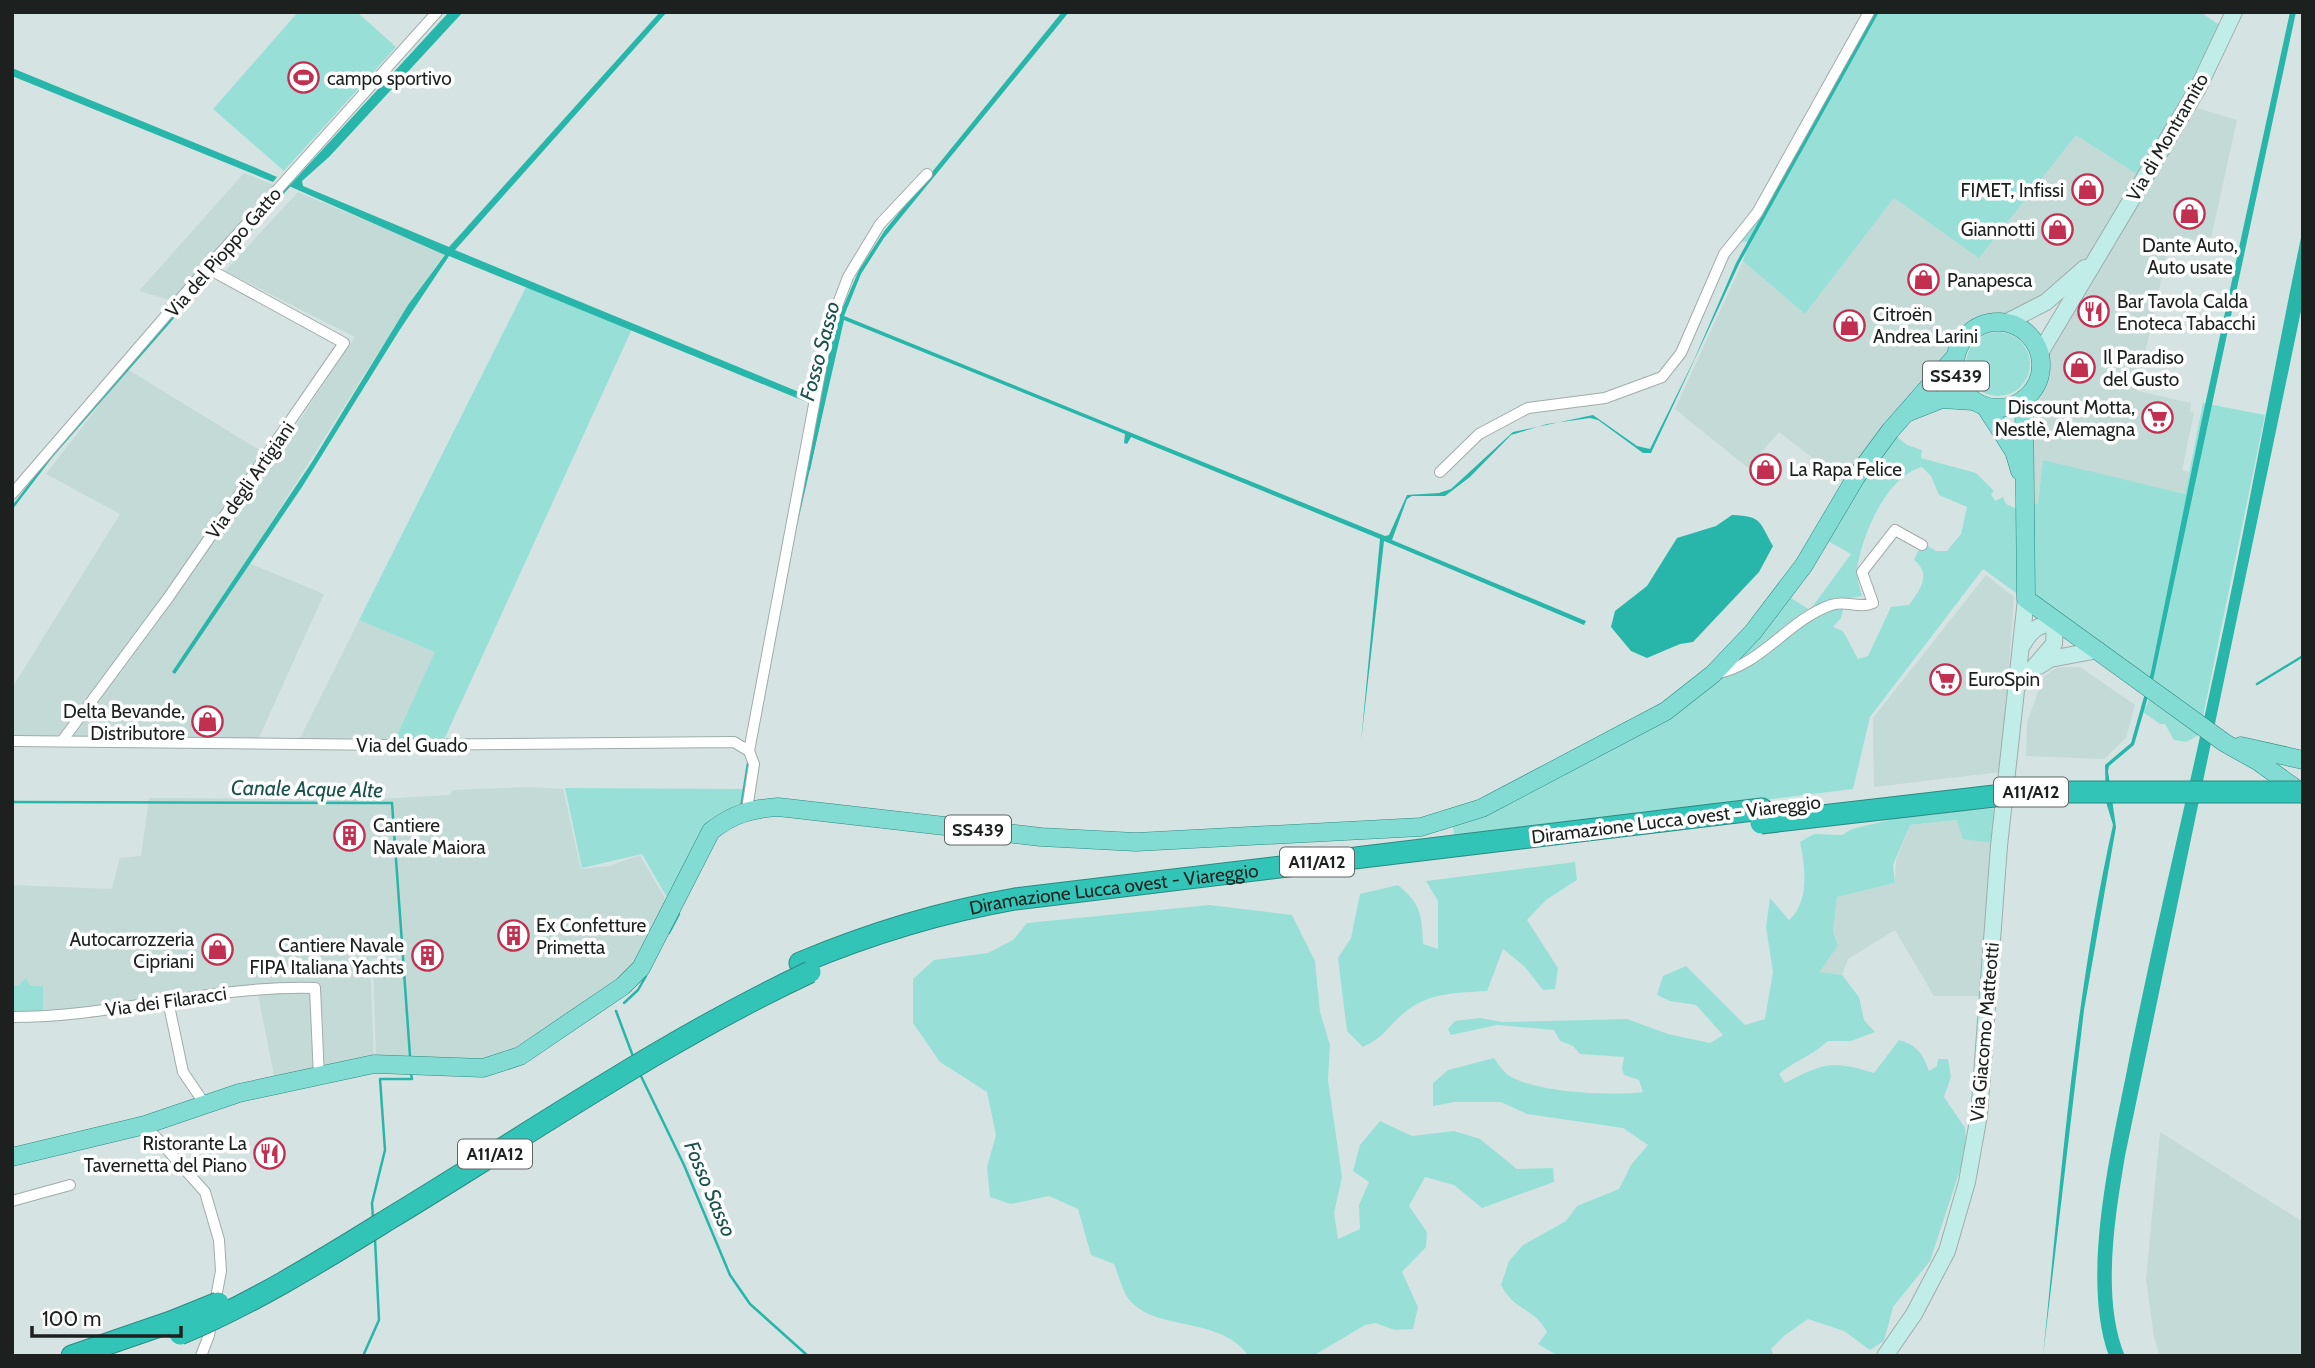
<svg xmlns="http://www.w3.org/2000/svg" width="2315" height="1368" font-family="Cabin,sans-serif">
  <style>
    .built { fill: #c3dad7 }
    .green { fill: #98e0d7; fill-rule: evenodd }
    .water { fill: #27b6a9 }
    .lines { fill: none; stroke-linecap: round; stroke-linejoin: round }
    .stream { stroke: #27b6a9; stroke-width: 2.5 }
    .minor-casing { stroke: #9facaa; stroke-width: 12 }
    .secondary-casing { stroke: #9facaa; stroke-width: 18 }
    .primary-casing { stroke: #2a8b82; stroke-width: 19 }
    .motorway-casing { stroke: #2a8b82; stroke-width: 23 }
    .minor { stroke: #fff; stroke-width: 10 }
    .secondary { stroke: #c1ede9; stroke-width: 16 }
    .primary { stroke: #83dcd4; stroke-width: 18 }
    .motorway { stroke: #31c4b7; stroke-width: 21 }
    .motorway-bridge-casing { stroke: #2a8b82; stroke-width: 23; stroke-linecap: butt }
    .motorway-bridge { stroke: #31c4b7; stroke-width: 21 }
    .labels { text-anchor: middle; stroke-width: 7; stroke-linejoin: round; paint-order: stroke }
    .shield { fill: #fff; stroke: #606463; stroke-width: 2 }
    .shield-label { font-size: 18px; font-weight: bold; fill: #1c2120 }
    .poi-label { font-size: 19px; fill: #1c2120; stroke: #fff; text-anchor: start }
    .street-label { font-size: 19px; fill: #1c2120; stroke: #fff }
    .water-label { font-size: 21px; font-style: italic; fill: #1a524c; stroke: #fff }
  </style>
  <rect width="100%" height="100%" fill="#d5e4e2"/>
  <g class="built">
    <path d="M 2187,105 L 2237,120 L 2211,238 L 2199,234 L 2197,241 L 2177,235 L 2174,244 L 2169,243 L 2137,391 L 2191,403 L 2190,411 L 2194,413 L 2182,470 L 2189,472 L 2185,494 L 2043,461 L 2038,505 L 2024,504 L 2024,399 L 2038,380 L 2040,353 L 2093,263 L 2007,322 L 1983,324 L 1971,330 L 1961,341 L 1955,357 L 1850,487 L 1779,432 L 1748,468 L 1675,409 L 1743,261 L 1805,314 L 1894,198 L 1979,258 L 2076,134 Z"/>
    <path d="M 244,173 L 274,185 L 173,301 L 139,291 Z"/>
    <path d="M 298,192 L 445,254 L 410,302 L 246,562 L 324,594 L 257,742 L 12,739 L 12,688 L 120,514 L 46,474 L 127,369 L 274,459 L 355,337 L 225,271 Z"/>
    <path d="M 1986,575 L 2014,597 L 2001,772 L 1874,787 L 1873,718 Z"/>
    <path d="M 359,620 L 436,652 L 393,744 L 297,744 Z"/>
    <path d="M 2057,667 L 2080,667 L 2135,705 L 2126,738 L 2104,759 L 2026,756 L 2027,723 L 2043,677 Z"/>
    <path d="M 529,787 L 563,789 L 581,869 L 609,866 L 640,855 L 667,902 L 636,963 L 619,979 L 552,1032 L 484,1065 L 376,1062 L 373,960 L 403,959 L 398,886 L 402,956 L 370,959 L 374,1064 L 276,1086 L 257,989 L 55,1015 L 12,1015 L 12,885 L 112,889 L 120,858 L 141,856 L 149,798 L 379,799 L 450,795 L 453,790 Z"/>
    <path d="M 1957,820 L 1999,844 L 1984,996 L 1934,996 L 1895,930 L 1848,959 L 1842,975 L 1818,973 L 1838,946 L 1833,932 L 1837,897 L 1895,883 L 1896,861 L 1910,825 Z"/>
    <path d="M 2160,1132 L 2303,1222 L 2303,1356 L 2160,1356 L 2154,1337 L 2146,1279 Z"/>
  </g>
  <g class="green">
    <path d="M 298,12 L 357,12 L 396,47 L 284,171 L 213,109 Z"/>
    <path d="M 1868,12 L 2200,12 L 2226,29 L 2143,178 L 2076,135 L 1979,258 L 1894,198 L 1805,314 L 1743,261 L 1749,242 L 1735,241 Z"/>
    <path d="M 526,287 L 632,329 L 443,742 L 393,744 L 435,652 L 359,620 Z"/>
    <circle cx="1998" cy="364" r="32"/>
    <path d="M 2203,403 L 2265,415 L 2201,726 L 1983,569 L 1870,717 L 1853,789 L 1455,838 L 1451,818 L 1666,711 L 1783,593 L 1810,610 L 1851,554 L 1821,537 L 1890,431 L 1907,445 L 1922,450 L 1921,458 L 1976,473 L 1994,491 L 1991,494 L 1995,501 L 2003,497 L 2006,504 L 2017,509 L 2024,504 L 2038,504 L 2043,460 L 2185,494 ZM 1922,467 L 1931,476 L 1939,495 L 1967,507 L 1961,534 L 1947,551 L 1936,551 L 1928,546 L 1918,551 L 1914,560 C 1932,574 1920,590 1909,605 L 1891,607 L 1868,656 L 1858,659 L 1843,631 L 1833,627 L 1841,618 L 1843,610 L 1833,601 L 1862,596 C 1860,588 1856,577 1857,569 C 1862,535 1886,477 1922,467 Z"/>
    <path d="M 2150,698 L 2197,732 L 2197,736 L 2186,742 L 2174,740 L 2165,724 L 2160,724 L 2143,712 Z"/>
    <path d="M 565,788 L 746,789 L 746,801 C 696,822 690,856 669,901 L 642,854 L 582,868 Z"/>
    <path d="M 1997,808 L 1999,844 L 1963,839 L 1957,820 L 1910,825 L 1893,865 L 1895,883 L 1837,897 L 1833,932 L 1838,946 L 1819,972 L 1842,975 L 1859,997 L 1864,1020 L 1875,1032 L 1851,1041 L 1828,1041 C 1810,1057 1796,1060 1779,1074 L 1785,1083 C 1822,1063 1833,1060 1874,1073 L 1899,1040 C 1917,1045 1923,1054 1929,1071 L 1937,1066 L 1938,1059 L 1948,1059 L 1951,1077 L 1944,1097 L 1965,1128 L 1967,1149 L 1930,1261 L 1893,1307 L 1884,1341 L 1870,1350 L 1844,1331 L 1808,1319 L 1785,1335 L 1771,1349 L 1774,1356 L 1558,1356 L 1538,1344 L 1547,1332 C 1533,1306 1516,1313 1501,1285 L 1509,1261 L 1523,1245 L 1566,1221 L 1577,1206 L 1619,1189 L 1631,1165 L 1648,1145 L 1623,1128 L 1527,1114 L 1501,1102 L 1454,1102 L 1433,1106 L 1433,1083 L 1448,1070 L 1494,1058 C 1498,1064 1503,1071 1508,1075 C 1536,1093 1610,1096 1643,1092 L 1639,1080 L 1624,1075 L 1622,1068 L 1624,1057 L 1580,1054 L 1573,1046 L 1560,1041 L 1554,1030 L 1497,1025 L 1451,1035 L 1448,1029 L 1455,1021 L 1480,1018 L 1503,1022 L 1627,1019 L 1668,1034 L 1710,1043 L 1723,1035 L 1696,1005 L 1670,1001 L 1657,995 L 1663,976 L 1686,966 L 1745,1025 L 1765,1019 L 1773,972 L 1766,927 L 1770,898 L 1789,920 C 1810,902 1805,866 1800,842 L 1814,834 L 1842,835 L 1852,829 L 1909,815 Z"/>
    <path d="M 1575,862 L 1577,880 L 1546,900 L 1527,920 L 1558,968 L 1555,989 L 1543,990 L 1525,967 L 1503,949 L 1487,991 C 1457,993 1429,992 1404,1013 C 1387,1027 1386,1036 1363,1047 L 1347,1031 L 1338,958 L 1351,938 L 1360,894 L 1398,885 C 1421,904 1422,915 1423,944 L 1438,949 L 1438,901 L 1426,881 Z"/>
    <path d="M 1209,905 L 1292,915 L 1315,961 L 1320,1012 L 1330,1045 L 1328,1080 L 1342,1177 L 1334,1213 L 1338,1239 L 1360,1229 L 1359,1205 L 1369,1182 L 1353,1171 L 1360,1145 L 1380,1121 L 1412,1136 L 1454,1131 L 1480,1139 L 1517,1169 L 1553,1168 L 1554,1182 L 1482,1208 L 1454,1185 L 1425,1177 L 1409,1206 L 1427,1232 L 1426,1247 L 1402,1272 L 1418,1307 L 1413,1329 L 1395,1330 L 1375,1323 L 1365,1325 L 1313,1356 L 1249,1356 C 1218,1313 1150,1334 1126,1295 C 1121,1286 1118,1274 1114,1264 L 1091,1255 L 1078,1209 L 1049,1196 L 1011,1204 L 990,1197 L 987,1167 L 996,1135 L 987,1092 L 940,1062 L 913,1023 L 913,979 L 934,960 L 988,953 L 1013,940 L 1027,923 Z"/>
    <path d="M 26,978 L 30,986 L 43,986 L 43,1013 L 12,1013 L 12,985 L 18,986 Z"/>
  </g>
  <g class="water">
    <path d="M 449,12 L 463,12 L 329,157 L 302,181 L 303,186 L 449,247 L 660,12 L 667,12 L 455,250 L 811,397 L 809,403 L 449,256 L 399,331 L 302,487 L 175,674 L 172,672 L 312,462 L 408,305 L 445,255 L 289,186 Z"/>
    <path d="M 1062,12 L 1069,12 L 884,238 L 861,274 L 844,316 L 1385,536 L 1389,535 L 1407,495 L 1439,493 L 1451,489 L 1513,432 L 1593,415 L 1637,446 L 1650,449 L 1694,360 L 1736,263 L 1873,12 L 1879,12 L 1739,264 L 1651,453 L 1643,453 L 1598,420 L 1590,418 L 1547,424 L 1511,435 L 1470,477 L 1445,496 L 1412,496 L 1407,499 L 1392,540 L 1586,621 L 1584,625 L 1384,541 L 1361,742 L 1380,539 L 1131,437 L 1127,444 L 1124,443 L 1125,434 L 844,320 L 788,565 L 834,328 L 859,270 L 885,230 Z"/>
    <path d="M 2290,12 L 2296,12 L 2154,676 L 2134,745 L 2109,766 L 2108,771 L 2116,827 L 2084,1010 L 2043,1356 C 2061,1178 2074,1000 2113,825 L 2106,802 L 2105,765 L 2131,743 L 2151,672 L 2202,419 Z"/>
    <path d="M 12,68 L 254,167 L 277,177 L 273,182 L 12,76 Z"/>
    <path d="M 2303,228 L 2303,301 L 2125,1156 C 2115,1216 2101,1299 2125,1356 L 2109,1356 C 2080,1277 2112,1147 2128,1065 C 2155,929 2188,795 2217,659 C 2248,516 2273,371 2303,228 Z"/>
    <path d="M 1732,515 C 1763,516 1759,522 1773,546 L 1759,572 L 1693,642 L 1680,644 L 1647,658 L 1631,651 L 1611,627 L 1615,611 L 1647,586 L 1677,538 L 1716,526 Z"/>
  </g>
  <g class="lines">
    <g class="stream">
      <path d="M 217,268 L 289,186"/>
      <path d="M 809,469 L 826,390"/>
      <path d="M 12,508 L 51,457 L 212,273"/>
      <path d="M 2257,684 L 2303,656"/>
      <path d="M 12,802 L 392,803 L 410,1056"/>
      <path d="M 741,808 L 748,763"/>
      <path d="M 669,933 L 679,914"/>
      <path d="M 624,1003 L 638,990 L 646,976"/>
      <path d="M 616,1011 L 634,1059"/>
      <path d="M 640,1074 L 684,1165 L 730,1275 L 750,1304 L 808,1356"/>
      <path d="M 373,1219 L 372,1203 L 385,1150 L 380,1079 L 412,1079 L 411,1074"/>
      <path d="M 363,1356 L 379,1320 L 375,1239"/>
    </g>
    <defs>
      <g id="minor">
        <path d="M 1440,472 L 1479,434 L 1528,408 L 1605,398 L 1662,377 L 1681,353 L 1724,254 L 1757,213 L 1869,12"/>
        <path d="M 12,494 L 207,268 L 437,12"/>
        <path d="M 1714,674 C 1762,666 1786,621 1831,605 C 1845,600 1860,609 1873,603 L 1862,572 L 1895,530 L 1922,545"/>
        <path d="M 12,741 L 392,745 L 734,742 L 749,751 L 754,764 L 747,809"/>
        <path d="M 62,741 L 168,598 L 344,343 L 207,268"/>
        <path d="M 749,751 L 828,330 L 848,277 L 880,224 L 927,174"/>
        <path d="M 168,1001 L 183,1072 L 204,1103"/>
        <path d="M 12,1017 C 114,1017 213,985 315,988 L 319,1077"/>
        <path d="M 145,1125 L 205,1192 L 219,1240 L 221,1271 L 209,1335 L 201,1356"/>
        <path d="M 12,1201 L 70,1185"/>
      </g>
      <g id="secondary">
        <path d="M 2007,322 L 2046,302 L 2085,268"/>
        <path d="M 2040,353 L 2198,88 L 2234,12"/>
        <path d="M 2039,666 L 2050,659 L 2098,650"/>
        <path d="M 2016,688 L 2054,644 L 2055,622 C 2039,625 2031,629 2023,644"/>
        <path d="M 1885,1356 L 1914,1314 L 1947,1251 L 1967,1182 L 1979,1115 L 1999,846 L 2026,599"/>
      </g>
      <g id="primary">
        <circle cx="1998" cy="365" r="43"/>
        <path d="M 2024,399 L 2026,599 L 2225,743 L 2259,762 L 2303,794"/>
        <path d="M 1985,406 L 2014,451 L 2020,471"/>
        <path d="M 1909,412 L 1942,399 L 1973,401"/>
        <path d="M 2241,746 L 2303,760"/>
        <path d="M 12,1157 L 145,1125 L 239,1093 L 374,1064 L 483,1068 L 520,1056 L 623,986 L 641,968 L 711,831 C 733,814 750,809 778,807 L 1041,837 L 1136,842 L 1421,827 L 1482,808 L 1666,711 L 1713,674 L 1753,632 L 1804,565 L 1856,477 L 1890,431 L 1955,357"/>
      </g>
      <g id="motorway">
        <path id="s1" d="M 800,963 C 869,934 941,912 1015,899 L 1762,809"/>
        <path d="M 72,1356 L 171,1322"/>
      </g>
    </defs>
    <use href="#minor" class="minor-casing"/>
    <use href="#secondary" class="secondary-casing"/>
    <use href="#primary" class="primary-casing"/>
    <use href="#motorway" class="motorway-casing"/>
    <use href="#minor" class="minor"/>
    <use href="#secondary" class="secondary"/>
    <use href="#primary" class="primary"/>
    <use href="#motorway" class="motorway"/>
    <defs>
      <g id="motorway-bridge">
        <path d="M 1761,823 L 2029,792 L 2303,792"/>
        <path d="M 171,1322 L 218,1303"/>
        <path d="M 180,1334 C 254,1303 321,1261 389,1219 C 528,1135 663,1041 810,972"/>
      </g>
    </defs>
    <use href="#motorway-bridge" class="motorway-bridge-casing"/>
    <use href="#motorway-bridge" class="motorway-bridge"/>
  </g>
  <defs>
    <symbol id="stadium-ring" viewBox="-11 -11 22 22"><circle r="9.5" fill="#fff" stroke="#c13051" stroke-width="1.5"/><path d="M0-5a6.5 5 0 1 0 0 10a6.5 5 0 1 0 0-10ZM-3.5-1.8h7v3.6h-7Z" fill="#c13051"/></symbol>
    <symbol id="shop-ring" viewBox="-11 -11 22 22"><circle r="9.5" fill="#fff" stroke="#c13051" stroke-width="1.5"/><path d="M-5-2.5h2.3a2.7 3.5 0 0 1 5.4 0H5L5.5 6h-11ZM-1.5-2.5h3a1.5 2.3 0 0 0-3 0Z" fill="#c13051"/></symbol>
    <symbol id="restaurant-ring" viewBox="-11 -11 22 22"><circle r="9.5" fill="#fff" stroke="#c13051" stroke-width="1.5"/><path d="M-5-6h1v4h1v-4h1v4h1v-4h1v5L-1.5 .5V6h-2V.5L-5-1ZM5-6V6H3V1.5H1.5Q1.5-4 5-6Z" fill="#c13051"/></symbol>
    <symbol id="supermarket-ring" viewBox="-11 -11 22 22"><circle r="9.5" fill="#fff" stroke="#c13051" stroke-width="1.5"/><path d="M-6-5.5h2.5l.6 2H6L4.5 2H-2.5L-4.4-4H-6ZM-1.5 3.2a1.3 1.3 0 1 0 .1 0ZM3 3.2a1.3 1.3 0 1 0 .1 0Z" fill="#c13051"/></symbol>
    <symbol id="building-ring" viewBox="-11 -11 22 22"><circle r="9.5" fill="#fff" stroke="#c13051" stroke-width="1.5"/><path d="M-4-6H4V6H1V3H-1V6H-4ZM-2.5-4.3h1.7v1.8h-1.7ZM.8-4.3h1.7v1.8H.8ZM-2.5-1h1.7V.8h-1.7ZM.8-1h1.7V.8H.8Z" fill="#c13051"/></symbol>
  </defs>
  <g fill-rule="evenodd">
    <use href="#stadium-ring" x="286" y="60" width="35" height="35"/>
    <use href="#shop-ring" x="2070" y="172" width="35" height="35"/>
    <use href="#shop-ring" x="2172" y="196" width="35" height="35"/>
    <use href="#shop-ring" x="2040" y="212" width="35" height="35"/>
    <use href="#shop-ring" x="1906" y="262" width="35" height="35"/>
    <use href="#restaurant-ring" x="2076" y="294" width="35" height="35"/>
    <use href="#shop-ring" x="1832" y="308" width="35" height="35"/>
    <use href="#shop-ring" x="2062" y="350" width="35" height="35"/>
    <use href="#supermarket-ring" x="2140" y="400" width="35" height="35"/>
    <use href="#shop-ring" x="1748" y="452" width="35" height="35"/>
    <use href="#supermarket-ring" x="1928" y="662" width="35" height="35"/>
    <use href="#shop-ring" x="190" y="704" width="35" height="35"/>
    <use href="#building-ring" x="332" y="818" width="35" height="35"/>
    <use href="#building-ring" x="496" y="918" width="35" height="35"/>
    <use href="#shop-ring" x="200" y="932" width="35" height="35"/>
    <use href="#building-ring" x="410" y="938" width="35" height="35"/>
    <use href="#restaurant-ring" x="252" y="1136" width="35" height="35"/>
  </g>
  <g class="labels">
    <g class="shield">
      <rect x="1923" y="361.5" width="66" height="29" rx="5"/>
      <rect x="1994" y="777.5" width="74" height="29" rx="5"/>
      <rect x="945" y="815.5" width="66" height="29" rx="5"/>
      <rect x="1280" y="847.5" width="74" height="29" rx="5"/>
      <rect x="458" y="1139.5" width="74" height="29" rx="5"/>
    </g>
    <g class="shield-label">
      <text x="1956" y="382">SS439</text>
      <text x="2031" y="798">A11/A12</text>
      <text x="978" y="836">SS439</text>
      <text x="1317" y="868">A11/A12</text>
      <text x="495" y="1160">A11/A12</text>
    </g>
    <g class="poi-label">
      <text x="327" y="85">campo sportivo</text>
      <text x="2064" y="197" text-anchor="end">FIMET, Infissi</text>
      <text x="2035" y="236" text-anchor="end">Giannotti</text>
      <text x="2190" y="252" text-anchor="middle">Dante Auto,<tspan x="2190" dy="22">Auto usate</tspan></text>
      <text x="1947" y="287">Panapesca</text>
      <text x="2117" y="308">Bar Tavola Calda<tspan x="2117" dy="22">Enoteca Tabacchi</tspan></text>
      <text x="1873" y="321">Citroën<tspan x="1873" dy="22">Andrea Larini</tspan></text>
      <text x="2103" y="364">Il Paradiso<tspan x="2103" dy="22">del Gusto</tspan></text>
      <text x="2135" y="414" text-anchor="end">Discount Motta,<tspan x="2135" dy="22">Nestlè, Alemagna</tspan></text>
      <text x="1789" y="476">La Rapa Felice</text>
      <text x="1968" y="686">EuroSpin</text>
      <text x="185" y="718" text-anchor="end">Delta Bevande,<tspan x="185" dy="22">Distributore</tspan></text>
      <text x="373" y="832">Cantiere<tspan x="373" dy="22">Navale Maiora</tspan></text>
      <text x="536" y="932">Ex Confetture<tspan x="536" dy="22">Primetta</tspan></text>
      <text x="194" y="946" text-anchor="end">Autocarrozzeria<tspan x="194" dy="22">Cipriani</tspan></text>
      <text x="404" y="952" text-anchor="end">Cantiere Navale<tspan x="404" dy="22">FIPA Italiana Yachts</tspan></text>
      <text x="247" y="1150" text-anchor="end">Ristorante La<tspan x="247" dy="22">Tavernetta del Piano</tspan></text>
    </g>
    <g class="street-label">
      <text transform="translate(2167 137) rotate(-60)" y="7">Via di Montramito</text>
      <text transform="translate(223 252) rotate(-49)" y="7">Via del Pioppo Gatto</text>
      <text transform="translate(250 480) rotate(-55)" y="7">Via degli Artigiani</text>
      <text x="412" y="752">Via del Guado</text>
      <text transform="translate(1676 819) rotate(-7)" y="7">Diramazione Lucca ovest - Viareggio</text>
      <text dy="7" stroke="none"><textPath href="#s1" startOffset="324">Diramazione Lucca ovest - Viareggio</textPath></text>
      <text transform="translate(166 1001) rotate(-8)" y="7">Via dei Filaracci</text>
      <text transform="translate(1984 1032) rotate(-85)" y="7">Via Giacomo Matteotti</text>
    </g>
    <g class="water-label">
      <text transform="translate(820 351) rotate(-75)" y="7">Fosso Sasso</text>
      <text transform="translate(307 789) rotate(1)" y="7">Canale Acque Alte</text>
      <text transform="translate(710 1189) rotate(67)" y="7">Fosso Sasso</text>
    </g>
  </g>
  <rect width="2315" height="1368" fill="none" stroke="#1c2120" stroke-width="28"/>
  <path d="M32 1326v10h149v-10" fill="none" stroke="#1c2120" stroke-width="3.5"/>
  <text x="42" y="1326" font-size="21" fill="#1c2120" stroke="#ffffff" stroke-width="5" paint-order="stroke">100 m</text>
</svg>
